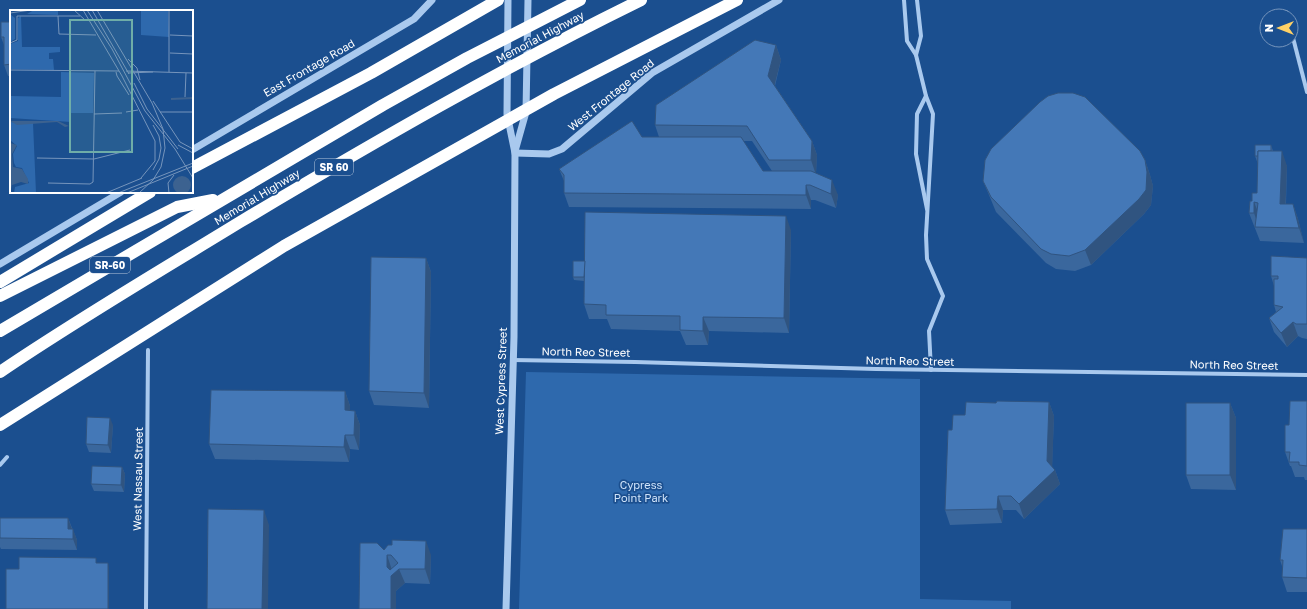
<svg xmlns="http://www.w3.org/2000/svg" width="1307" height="609" font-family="'Golos Text',sans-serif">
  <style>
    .green { fill: #2e69ad }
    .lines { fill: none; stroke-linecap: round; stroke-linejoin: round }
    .minor { stroke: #a9c9ee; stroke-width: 4 }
    .tertiary { stroke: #a9c9ee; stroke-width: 7 }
    .motorway { stroke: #fff; stroke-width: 12 }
    .wall { fill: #3a679d; fill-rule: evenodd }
    .shaded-wall { fill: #305480 }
    .building { fill: #4478b7; stroke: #305480; fill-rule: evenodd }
    .labels { text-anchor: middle; stroke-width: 3.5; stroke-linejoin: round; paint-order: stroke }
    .shield { fill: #1b4f8f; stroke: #bbcadd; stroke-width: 1 }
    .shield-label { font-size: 10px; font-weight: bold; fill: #fff }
    .street-label { font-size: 11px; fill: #fff; stroke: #1b4f8f }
    .park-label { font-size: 11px; fill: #cfe3fa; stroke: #1b4f8f }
    .inset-river { fill: none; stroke: #3c6290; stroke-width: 2 }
    .inset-road { fill: none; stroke: #7695bc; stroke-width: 1 }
    .view { fill: #6fada8; fill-opacity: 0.15; stroke: #6fada8; stroke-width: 2 }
    .inset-edge { fill: none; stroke: #fff; stroke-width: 2 }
  </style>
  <rect width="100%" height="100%" fill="#1b4f8f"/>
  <path class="green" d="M 526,372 L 920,379 L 920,599 L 1011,601 L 1011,609 L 519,609 Z"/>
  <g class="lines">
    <g class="minor">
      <path d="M 904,0 L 907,41 L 916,55 L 926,96 L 933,114 L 926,235 L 927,259 L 943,296 L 929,331 L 931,370"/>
      <path d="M 1286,12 L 1287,16"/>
      <path d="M 1291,30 L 1307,92"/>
      <path d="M 916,55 L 921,36 L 917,0"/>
      <path d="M 926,96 L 917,114 L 916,154 L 927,209"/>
      <path d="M 512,360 L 635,362 L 876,369 L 1307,375"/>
      <path d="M 0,465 L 7,457"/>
      <path d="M 146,609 L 148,350"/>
    </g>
    <g class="tertiary">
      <path d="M 192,150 L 397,29 L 414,19 L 432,0"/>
      <path d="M 515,151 L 526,112 L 528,0"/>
      <path d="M 515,153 L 549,154 L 562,149 L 652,73 L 779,0"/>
      <path d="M 0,264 L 121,192"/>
      <path d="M 506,609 L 514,337 L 515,153 L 507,114 L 508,0"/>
    </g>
    <g class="motorway">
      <path d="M 192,168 L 371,73 L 498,0"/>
      <path d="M 0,282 L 150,192"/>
      <path d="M 0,296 L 177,207 L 213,200"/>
      <path d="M 0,331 L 383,105 L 467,58 L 580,0"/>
      <path d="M 0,372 C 78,319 160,271 240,222 C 371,144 504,67 641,0"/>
      <path d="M 0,425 L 284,246 L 554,94 L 737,0"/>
    </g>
  </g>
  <g class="wall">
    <path d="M 11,22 L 11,76 L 8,76 L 4,65 L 4,45 L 1,37 Z"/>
    <path d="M 776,45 L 781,60 L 775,86 L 812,141 L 817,155 L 816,173 L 838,195 L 836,208 L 815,200 L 811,200 L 811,209 L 569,207 L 564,193 L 564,181 L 559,169 L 642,137 L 659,137 L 655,125 ZM 743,141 L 752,141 L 772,171 L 763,171 Z"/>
    <path d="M 1271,145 L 1273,151 L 1287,166 L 1286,204 L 1293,204 L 1298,219 L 1304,243 L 1260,241 L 1249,213 L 1252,201 L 1257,193 L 1258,164 L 1255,156 Z"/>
    <path d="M 1145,160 L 1150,175 L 1153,186 L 1151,205 L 1144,214 L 1091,265 L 1075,271 L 1056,269 L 1046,263 L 996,212 L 989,195 L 983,181 Z"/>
    <path d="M 791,230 L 789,333 L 709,331 L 708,345 L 686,345 L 680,331 L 611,329 L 607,319 L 589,319 L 584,304 L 584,281 L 574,280 L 573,277 L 585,261 Z"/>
    <path d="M 426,258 L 431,272 L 429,408 L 374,405 L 369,391 Z"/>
    <path d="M 1307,258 L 1307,339 L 1302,338 L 1298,336 L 1287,347 L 1274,332 L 1269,318 L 1276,312 L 1274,305 L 1274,286 L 1271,276 Z"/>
    <path d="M 345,391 L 350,406 L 350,411 L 355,411 L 360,425 L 359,450 L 350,449 L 349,462 L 215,459 L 209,444 Z"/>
    <path d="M 1307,401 L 1307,480 L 1305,480 L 1304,477 L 1295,477 L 1291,466 L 1290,466 L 1285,452 L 1289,425 Z"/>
    <path d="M 1049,402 L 1054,416 L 1052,467 L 1055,470 L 1060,484 L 1024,519 L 1016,510 L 1003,510 L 1002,523 L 950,525 L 945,510 L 965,415 L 996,403 Z"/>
    <path d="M 1230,403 L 1236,418 L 1236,490 L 1191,489 L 1186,475 Z"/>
    <path d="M 113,425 L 111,453 L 89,452 L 86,444 Z"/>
    <path d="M 122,467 L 125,474 L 124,492 L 94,491 L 91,484 Z"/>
    <path d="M 0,518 L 68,518 L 77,540 L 77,550 L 1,549 L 0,547 Z"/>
    <path d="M 1307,529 L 1307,592 L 1287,592 L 1282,577 L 1282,566 L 1280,560 Z"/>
    <path d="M 384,550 L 431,555 L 430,584 L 405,583 L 396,591 L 396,609 L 359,609 Z"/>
  </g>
  <g class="shaded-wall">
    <path d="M 776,45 L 781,60 L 773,91 L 768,76 Z"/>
    <path d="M 812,141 L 817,155 L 816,175 L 811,160 Z"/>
    <path d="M 1282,151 L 1287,166 L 1285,218 L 1280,204 Z"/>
    <path d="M 1145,160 L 1150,175 L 1153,186 L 1151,205 L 1144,214 L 1091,265 L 1085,250 Z"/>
    <path d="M 832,180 L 838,195 L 836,208 L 831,194 Z"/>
    <path d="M 806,185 L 811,200 L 811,209 L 806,195 Z"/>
    <path d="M 1254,202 L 1260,217 L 1259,227 L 1254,213 Z"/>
    <path d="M 1293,204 L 1298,219 L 1304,243 L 1299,228 Z"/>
    <path d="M 786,216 L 791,230 L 789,333 L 784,318 Z"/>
    <path d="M 426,258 L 431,272 L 429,408 L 424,393 Z"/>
    <path d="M 703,317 L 709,331 L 708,345 L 703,331 Z"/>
    <path d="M 1293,322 L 1298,336 L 1287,347 L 1281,333 Z"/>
    <path d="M 345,391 L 350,406 L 350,425 L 345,410 Z"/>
    <path d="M 1049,402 L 1054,416 L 1052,473 L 1055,470 L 1060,484 L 1024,519 L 1019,504 L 1047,461 Z"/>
    <path d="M 1230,403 L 1236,418 L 1236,490 L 1230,475 Z"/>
    <path d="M 355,411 L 360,425 L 359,450 L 354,435 Z"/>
    <path d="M 110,418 L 113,425 L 111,453 L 108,445 Z"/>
    <path d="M 345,435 L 350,449 L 349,462 L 344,447 Z"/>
    <path d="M 122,467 L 125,474 L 124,492 L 121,485 Z"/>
    <path d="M 998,496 L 1003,510 L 1002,523 L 997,509 Z"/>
    <path d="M 264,510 L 269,525 L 268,609 L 262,609 Z"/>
    <path d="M 68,518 L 72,529 L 72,540 L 68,529 Z"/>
    <path d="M 73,529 L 77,540 L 77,550 L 73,539 Z"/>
    <path d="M 426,541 L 431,555 L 430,584 L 425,569 Z"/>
    <path d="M 387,555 L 392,570 L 399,569 L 405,583 L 396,591 L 396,609 L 391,609 L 387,567 Z"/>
    <path d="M 108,563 L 109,567 L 109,609 L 108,609 Z"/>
  </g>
  <g class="building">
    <path d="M 1,22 L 11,22 L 11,64 L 4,65 L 4,37 L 1,37 Z"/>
    <path d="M 755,40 L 776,45 L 768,76 L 812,141 L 811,160 L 769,160 L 747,126 L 655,125 L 656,105 Z"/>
    <path d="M 1058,93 L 1073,93 L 1085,97 L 1140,151 L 1145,160 L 1147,172 L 1146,190 L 1139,199 L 1085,250 L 1069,256 L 1051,254 L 1041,249 L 991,197 L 983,181 L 985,160 L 991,149 L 1040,102 L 1048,96 Z"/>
    <path d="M 632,121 L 642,137 L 741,137 L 763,171 L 811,171 L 832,180 L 831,194 L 810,185 L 806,185 L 806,195 L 564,193 L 564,175 L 559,169 Z"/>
    <path d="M 1255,145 L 1271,145 L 1271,151 L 1258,151 L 1258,156 L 1255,156 Z"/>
    <path d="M 1258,151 L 1282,151 L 1280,204 L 1293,204 L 1299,228 L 1255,227 L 1258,203 L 1254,202 L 1254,213 L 1249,213 L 1250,201 L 1252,201 L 1252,193 L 1257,193 Z"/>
    <path d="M 585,212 L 786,216 L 784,318 L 703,317 L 703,331 L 680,330 L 680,316 L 606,315 L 606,305 L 584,304 Z"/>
    <path d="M 1271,256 L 1307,258 L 1307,324 L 1296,324 L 1293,322 L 1281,333 L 1269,318 L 1283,307 L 1274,305 L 1274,279 L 1278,279 L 1278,276 L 1271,276 Z"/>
    <path d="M 371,257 L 426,258 L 424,393 L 369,391 Z"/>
    <path d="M 573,261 L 585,261 L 584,277 L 573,277 Z"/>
    <path d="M 211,390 L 345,391 L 345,410 L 355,411 L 354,435 L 345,435 L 344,447 L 209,444 Z"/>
    <path d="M 997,401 L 1049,402 L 1047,461 L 1055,470 L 1019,504 L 1011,496 L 998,496 L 997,509 L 945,510 L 948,430 L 952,430 L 953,415 L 965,415 L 966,402 L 996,403 Z"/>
    <path d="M 1290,401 L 1307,401 L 1307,466 L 1299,465 L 1299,462 L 1289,462 L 1290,452 L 1285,452 L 1285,425 L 1289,425 Z"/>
    <rect x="1186" y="403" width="44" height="72"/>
    <path d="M 87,417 L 110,418 L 108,445 L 86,444 Z"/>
    <path d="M 92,466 L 122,467 L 121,485 L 91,484 Z"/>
    <path d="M 208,509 L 264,510 L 262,609 L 207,609 Z"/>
    <path d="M 0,518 L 68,518 L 68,529 L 73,529 L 73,539 L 0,538 Z"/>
    <path d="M 1283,529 L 1307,529 L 1307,578 L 1282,577 L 1283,560 L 1280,560 Z"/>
    <path d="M 392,540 L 426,541 L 425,569 L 399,569 L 391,576 L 391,609 L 359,609 L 360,543 L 377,543 L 384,550 L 388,545 L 392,545 ZM 387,555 L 391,555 L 398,563 L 390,570 L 387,567 Z"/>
    <path d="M 19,557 L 96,558 L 96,563 L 108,563 L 108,609 L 6,609 L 6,569 L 19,569 Z"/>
  </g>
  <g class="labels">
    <g class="shield">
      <rect x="315" y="159" width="38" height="16" rx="3"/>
      <rect x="90" y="257" width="40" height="16" rx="3"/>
    </g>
    <g class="shield-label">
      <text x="334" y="171">SR 60</text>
      <text x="110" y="269">SR-60</text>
    </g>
    <g class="street-label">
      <text transform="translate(540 37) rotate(-28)" y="4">Memorial Highway</text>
      <text transform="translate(309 68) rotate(-30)" y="4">East Frontage Road</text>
      <text transform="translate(611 95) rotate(-39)" y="4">West Frontage Road</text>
      <text transform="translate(257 197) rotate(-31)" y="4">Memorial Highway</text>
      <text transform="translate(586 352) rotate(1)" y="4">North Reo Street</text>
      <text transform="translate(910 361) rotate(1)" y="4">North Reo Street</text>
      <text transform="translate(1234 365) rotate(1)" y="4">North Reo Street</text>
      <text transform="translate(501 381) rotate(-88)" y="4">West Cypress Street</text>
      <text transform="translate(138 479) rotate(-89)" y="4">West Nassau Street</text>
    </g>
    <g class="park-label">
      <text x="641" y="489">Cypress<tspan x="641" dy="13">Point Park</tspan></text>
    </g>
  </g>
  <g transform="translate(10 10)">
    <rect width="183" height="183" fill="#1b4f8f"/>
    <path d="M 24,0 L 48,0 L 48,5 L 17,4 ZM 131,0 L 158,0 L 159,27 L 131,25 ZM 0,4 L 5,8 L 5,29 L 0,32 ZM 11,6 L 12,37 L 50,37 L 50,42 L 39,43 L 39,49 L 43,49 L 44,60 L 0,59 L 0,34 L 8,31 L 8,8 ZM 51,62 L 84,63 L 83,103 L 61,103 L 61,112 L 0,108 L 0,86 L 51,87 ZM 0,112 L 23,113 L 26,183 L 4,183 L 5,177 L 19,173 L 12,158 L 6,157 L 4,153 L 3,144 L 7,136 L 0,130 Z" fill="#2e69ad"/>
    <path d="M 0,111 L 48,111 L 59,116 L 55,117 L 47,112 L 7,115 ZM 0,133 L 7,135 L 2,144 L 3,157 L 12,159 L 18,169 L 18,174 L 11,172 L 2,175 L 0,183 ZM163 175a9 9 0 1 1 18 0a9 9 0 1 1-18 0Z" fill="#3c6290"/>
    <path class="inset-river" d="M 161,89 L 183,88"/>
    <path class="inset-road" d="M 64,0 L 75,10M 73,0 L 112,66 L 145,131 L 145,151 L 131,168M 77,0 L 102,39 L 135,101 L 165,139 L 183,168M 82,0 L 119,64M 87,0 L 142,93 L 153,119 L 155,138 L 151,157 L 143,170 L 129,183M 0,3 L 21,0M 48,6 L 49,24 L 86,25M 160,25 L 183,26M 0,33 L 7,30 L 7,6 L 70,6M 160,43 L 183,44M 118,49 L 127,58 L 130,70M 0,60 L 109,61M 116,61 L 183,63M 106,62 L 107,66 L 119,85M 159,62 L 159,0M 118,63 L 143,62M 124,73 L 137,99 L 168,139M 175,87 L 176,63M 143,91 L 170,132 L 183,139M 116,102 L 128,100M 150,102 L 183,102M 84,104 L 112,103M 168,135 L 183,143M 27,148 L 84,149 L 120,140M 143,160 L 149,149 L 151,138 L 149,126 L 143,115M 38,173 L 80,174 L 83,172 L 85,61M 96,183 L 132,168M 108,183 L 183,153M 117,183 L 183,156M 159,183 L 158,173 L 164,165"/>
    <path class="view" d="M 60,10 L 122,10 L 122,142 L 60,142 Z"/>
    <rect width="183" height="183" class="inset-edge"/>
  </g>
  <g transform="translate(1279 28) rotate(270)"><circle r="19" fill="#1b4f8f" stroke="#7695bc"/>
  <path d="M0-3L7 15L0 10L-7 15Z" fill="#ffd166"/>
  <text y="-6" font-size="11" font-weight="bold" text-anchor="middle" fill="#ffffff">N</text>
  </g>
</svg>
